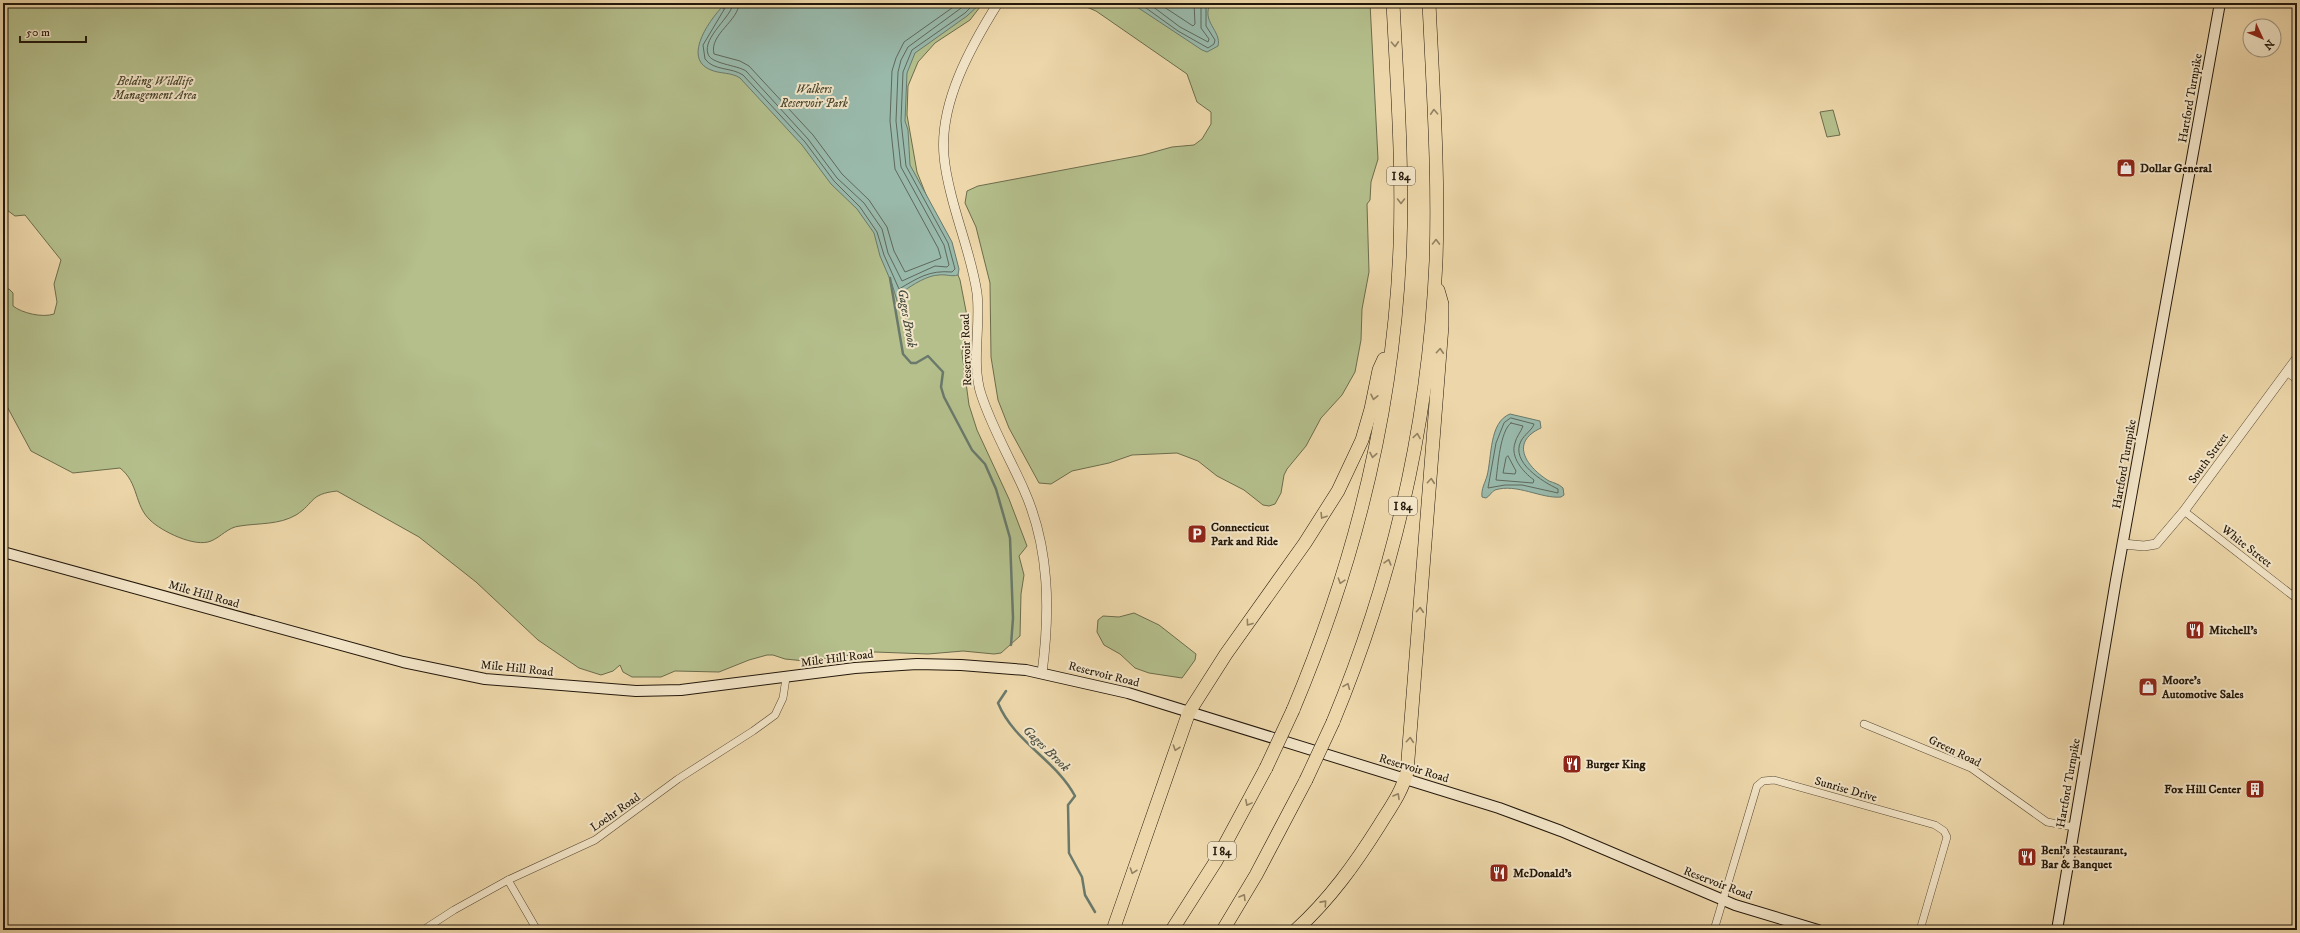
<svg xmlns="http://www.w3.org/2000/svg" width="2300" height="933" font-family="'IM FELL DW Pica',serif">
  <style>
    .green { fill: #b4bf8c; stroke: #6c6c4c }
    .water { fill: #99b9ab; stroke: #6a796b }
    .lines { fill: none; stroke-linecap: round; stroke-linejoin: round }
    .shore { stroke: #5e685b; stroke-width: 1 }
    .stream { stroke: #6a796b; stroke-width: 2.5 }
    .minor-casing { stroke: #564833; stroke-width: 8 }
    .tertiary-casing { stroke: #564833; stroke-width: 10 }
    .secondary-casing { stroke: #23180b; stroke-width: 12 }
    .motorway-casing { stroke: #23180b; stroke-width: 14 }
    .minor { stroke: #f3e5c8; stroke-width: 7 }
    .tertiary { stroke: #f3e5c8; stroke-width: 9 }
    .secondary { stroke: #f3e5c8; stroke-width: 10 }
    .motorway { stroke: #edd7aa; stroke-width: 13 }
    .motorway-bridge-casing { stroke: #23180b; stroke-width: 14; stroke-linecap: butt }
    .motorway-bridge { stroke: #edd7aa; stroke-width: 13 }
    .oneway { stroke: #928162 }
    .labels { text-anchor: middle; stroke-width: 4; stroke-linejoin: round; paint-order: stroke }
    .shield { fill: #f3e5c8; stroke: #615644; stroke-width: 1 }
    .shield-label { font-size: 11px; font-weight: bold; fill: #23180b }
    .park-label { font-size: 12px; font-style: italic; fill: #4e4a32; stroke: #f3e5c8 }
    .street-label { font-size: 12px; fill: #23180b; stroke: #f3e5c8 }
    .poi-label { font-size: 12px; font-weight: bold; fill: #23180b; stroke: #f3e5c8; text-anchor: start }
    .water-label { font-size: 13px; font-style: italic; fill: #4c5043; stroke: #f3e5c8 }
  </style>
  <rect width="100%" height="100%" fill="#edd7aa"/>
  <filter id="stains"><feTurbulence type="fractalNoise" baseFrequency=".005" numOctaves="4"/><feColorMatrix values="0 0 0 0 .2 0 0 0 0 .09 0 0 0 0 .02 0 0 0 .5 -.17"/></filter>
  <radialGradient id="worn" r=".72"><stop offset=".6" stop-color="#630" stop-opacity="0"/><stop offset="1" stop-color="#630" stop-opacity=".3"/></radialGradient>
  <g class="green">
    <path d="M 3,3 L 983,3 L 970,20 L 935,43 L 918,62 L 908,86 L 907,115 L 917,172 L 960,280 L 967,316 L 962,353 L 969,405 L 977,430 L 1009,499 L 1027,546 L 1019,556 L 1024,575 L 1021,594 L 1020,636 L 1001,653 L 994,654 L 963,651 L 928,654 L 875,652 L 805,661 L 785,659 L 773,655 L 767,655 L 749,660 L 719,672 L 675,671 L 661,677 L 632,677 L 623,672 L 620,665 L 613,671 L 601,675 L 579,668 L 538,640 L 476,582 L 419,537 L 337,491 C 309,494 315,503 296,515 C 279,525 258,523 240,526 C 228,527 221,537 211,541 C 195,548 161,531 150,520 C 134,505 139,483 120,468 L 73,473 L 31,451 L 3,399 L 3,289 L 9,289 L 13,293 L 13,306 C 22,313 42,318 54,314 L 57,302 L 54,284 L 61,260 L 25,215 L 15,216 L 3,207 Z"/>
    <path d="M 1071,3 L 1370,3 L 1378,159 L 1371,182 L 1370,200 L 1367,204 L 1369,272 L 1362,309 L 1361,340 L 1355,372 L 1342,395 L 1321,418 L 1306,446 L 1287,469 L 1284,475 L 1281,493 L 1275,504 L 1269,506 L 1263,505 L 1244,490 L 1217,476 L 1198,461 L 1177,453 L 1132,455 L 1109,463 L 1072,471 L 1051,484 L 1039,483 L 1009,428 L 998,400 L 991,357 L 990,283 L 976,227 L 965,203 L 967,191 L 978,186 L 1143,155 L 1172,147 L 1194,145 L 1202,139 L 1211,124 L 1211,112 L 1197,102 L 1187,74 L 1096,11 L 1082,5 Z"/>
    <path d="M 1833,110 L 1840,135 L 1827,137 L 1820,112 Z"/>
    <path d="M 1134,613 L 1159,625 L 1196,654 L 1195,660 L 1182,678 L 1149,673 L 1135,668 L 1120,654 L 1104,645 L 1097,632 L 1098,620 L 1103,616 L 1119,617 Z"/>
  </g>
  <g class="water">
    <path d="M 726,3 L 981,3 L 967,16 L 915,53 L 907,73 L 905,121 L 908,130 L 910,165 L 952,242 L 959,269 L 958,275 C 951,277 946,274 939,275 C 928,275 912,285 904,291 L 903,304 L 898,304 L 892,284 L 880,256 L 874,233 L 857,209 L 831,184 L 802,145 L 740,78 C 731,72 720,74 711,70 C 680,58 713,15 726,3 Z"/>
    <path d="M 1131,3 L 1211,3 C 1200,21 1222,31 1218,46 L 1207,52 L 1202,50 Z"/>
    <path d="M 1510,414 L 1540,421 L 1541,428 C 1508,443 1528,468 1549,481 C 1554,483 1559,484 1563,488 L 1564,495 L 1561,497 C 1541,499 1517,483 1495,490 C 1491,492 1490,496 1486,498 L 1482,497 C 1481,489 1485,483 1487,476 C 1492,457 1489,422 1510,414 Z"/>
  </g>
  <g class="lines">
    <g class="shore">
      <path d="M 728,3 L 703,45 L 705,59 C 714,71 731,67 743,75 L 805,142 L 834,181 L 860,207 L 877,232 L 884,255 L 899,289 C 918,278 929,270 952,272 L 955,269 L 948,243 L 906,166 L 901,121 L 903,72 L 912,50 L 965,13 L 975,3"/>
      <path d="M 733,3 C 733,16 702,37 708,54 C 711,64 737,65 746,71 L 808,139 L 837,178 L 864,203 L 882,229 L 888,253 L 902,281 L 935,266 L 947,267 L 949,265 L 944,245 L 901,167 L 896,121 L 898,72 L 901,60 L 908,47 L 968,3"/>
      <path d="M 739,3 C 739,21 709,34 714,54 L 740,61 L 749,66 L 813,135 L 842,174 L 869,200 L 887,227 L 894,251 L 905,272 L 941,258 L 938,248 L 895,169 L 890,121 L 892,71 L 896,58 L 904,42 L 959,3"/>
      <path d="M 1139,3 L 1178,31 L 1208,48 L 1214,44 L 1215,40 L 1206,26 L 1206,3"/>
      <path d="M 1148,3 L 1180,27 L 1208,42 L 1209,39 L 1201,28 L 1201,3"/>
      <path d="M 1158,3 L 1193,26 L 1195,24 L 1194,3"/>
      <path d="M 1511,418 L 1534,424 C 1533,429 1524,435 1521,441 C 1510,462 1543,482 1558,489 L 1558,493 L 1522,485 L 1505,485 L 1488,488 L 1496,443 L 1504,423 Z"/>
      <path d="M 1511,423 L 1523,426 C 1521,432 1516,437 1515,443 C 1510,457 1523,472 1534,480 L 1533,483 L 1496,480 C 1498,466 1500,431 1511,423 Z"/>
      <path d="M 1508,456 L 1516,471 L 1515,474 L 1503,473 L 1506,458 Z"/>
    </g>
    <g class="stream">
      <path d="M 718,3 L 724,8"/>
      <path d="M 890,278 L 903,354 L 911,363 L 916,363 L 928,356 L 943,372 L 941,387 L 944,397 L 972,450 L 985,464 L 996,489 L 1010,538 L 1013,618 L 1011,645"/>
      <path d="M 1006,691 L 998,703 C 1014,742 1056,760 1075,796 L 1068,805 L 1069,853 L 1082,877 L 1085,895 L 1095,912"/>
    </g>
    <defs>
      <g id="minor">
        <path d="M 2287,372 L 2297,380"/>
        <path d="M 2184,511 L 2297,599"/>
        <path d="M 1864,724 L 1971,768 L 2047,822 L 2074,827"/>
        <path d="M 508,880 L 537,930"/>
        <path d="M 423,930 L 454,910 L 508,880 L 595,840 L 678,779 L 753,731 L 775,715 L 783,698 L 786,678"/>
        <path d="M 1714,930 L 1757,786 L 1763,781 L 1774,780 L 1935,825 L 1944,831 L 1947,837 L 1920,930"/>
      </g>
      <g id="tertiary">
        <path d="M 998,3 C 971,46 939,103 944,156 C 945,169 948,182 951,194 C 959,227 972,259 977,293 C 981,326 971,363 981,394 C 992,428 1010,458 1024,490 C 1050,548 1050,612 1042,673"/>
        <path d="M 2123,544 L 2144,546 L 2156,544 L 2184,511 L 2297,358"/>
      </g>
      <g id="secondary">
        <path d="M 3,552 L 403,662 L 485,679 L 636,691 L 681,690 L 855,668 L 917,664 L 961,665 L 1026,670 L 1128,693 L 1499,808 L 1561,831 L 1735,905 L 1818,930"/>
        <path d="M 2057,930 L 2116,580 L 2220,3"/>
      </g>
      <g id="motorway">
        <path d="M 1293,710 C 1355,563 1394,405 1400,246 C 1403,165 1397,84 1393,3"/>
        <path d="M 1333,722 C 1394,575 1429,420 1436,261 C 1439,175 1433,89 1429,3"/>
        <path d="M 1113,930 L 1189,712 L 1226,654 L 1305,543 L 1338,491 L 1362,440 L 1371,409 L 1379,370 L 1384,359"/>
        <path d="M 1172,930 L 1216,861 L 1266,768"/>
        <path d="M 1223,930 L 1256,875 L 1306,780"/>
        <path d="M 1296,930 C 1330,899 1355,864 1379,826 C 1390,808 1402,792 1407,772 L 1442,326 L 1442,304 L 1438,290"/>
      </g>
    </defs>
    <use href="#minor" class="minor-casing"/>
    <use href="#tertiary" class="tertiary-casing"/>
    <use href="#secondary" class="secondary-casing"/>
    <use href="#motorway" class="motorway-casing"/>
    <use href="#minor" class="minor"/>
    <use href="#tertiary" class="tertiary"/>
    <use href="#secondary" class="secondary"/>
    <use href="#motorway" class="motorway"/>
    <defs>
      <g id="motorway-bridge">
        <path d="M 1266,768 L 1293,710"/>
        <path d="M 1306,780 L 1333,722"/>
      </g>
    </defs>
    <use href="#motorway-bridge" class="motorway-bridge-casing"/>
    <use href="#motorway-bridge" class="motorway-bridge"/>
  </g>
  <defs><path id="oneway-chevron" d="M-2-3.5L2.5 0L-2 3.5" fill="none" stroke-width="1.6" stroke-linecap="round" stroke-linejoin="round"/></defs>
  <g class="oneway">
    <use href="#oneway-chevron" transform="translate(1395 44) rotate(87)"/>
    <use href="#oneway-chevron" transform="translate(1434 112) rotate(-93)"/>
    <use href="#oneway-chevron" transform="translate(1401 201) rotate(90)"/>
    <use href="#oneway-chevron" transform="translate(1436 242) rotate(-89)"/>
    <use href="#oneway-chevron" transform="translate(1440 351) rotate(-86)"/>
    <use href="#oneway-chevron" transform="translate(1374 397) rotate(102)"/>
    <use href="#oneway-chevron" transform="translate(1417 436) rotate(-81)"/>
    <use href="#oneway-chevron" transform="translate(1373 455) rotate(101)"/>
    <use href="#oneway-chevron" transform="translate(1431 481) rotate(-85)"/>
    <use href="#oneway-chevron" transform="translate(1323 516) rotate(122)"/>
    <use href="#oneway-chevron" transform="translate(1388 562) rotate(-74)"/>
    <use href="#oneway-chevron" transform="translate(1341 581) rotate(108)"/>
    <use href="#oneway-chevron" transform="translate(1420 610) rotate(-86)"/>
    <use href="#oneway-chevron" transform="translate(1249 623) rotate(126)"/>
    <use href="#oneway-chevron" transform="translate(1347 686) rotate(-68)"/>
    <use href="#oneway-chevron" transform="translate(1410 740) rotate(-85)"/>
    <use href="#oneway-chevron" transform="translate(1176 748) rotate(109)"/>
    <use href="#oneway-chevron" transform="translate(1397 796) rotate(-60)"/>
    <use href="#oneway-chevron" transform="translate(1248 803) rotate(118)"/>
    <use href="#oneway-chevron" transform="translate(1133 871) rotate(109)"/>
    <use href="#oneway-chevron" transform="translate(1243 897) rotate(-59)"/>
    <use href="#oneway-chevron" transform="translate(1324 903) rotate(-48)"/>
  </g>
  <defs>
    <symbol id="shop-square" viewBox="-11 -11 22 22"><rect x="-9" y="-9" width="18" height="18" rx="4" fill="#8f2418" stroke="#f3e5c8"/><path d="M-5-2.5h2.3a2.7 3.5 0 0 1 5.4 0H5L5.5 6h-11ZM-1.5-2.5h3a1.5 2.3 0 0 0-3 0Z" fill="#fff"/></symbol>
    <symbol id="parking-square" viewBox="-11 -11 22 22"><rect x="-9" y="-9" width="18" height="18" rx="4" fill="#8f2418" stroke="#f3e5c8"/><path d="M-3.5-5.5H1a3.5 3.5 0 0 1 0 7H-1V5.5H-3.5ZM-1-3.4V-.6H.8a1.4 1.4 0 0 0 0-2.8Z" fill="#fff"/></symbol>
    <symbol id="restaurant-square" viewBox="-11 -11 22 22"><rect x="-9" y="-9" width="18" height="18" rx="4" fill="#8f2418" stroke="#f3e5c8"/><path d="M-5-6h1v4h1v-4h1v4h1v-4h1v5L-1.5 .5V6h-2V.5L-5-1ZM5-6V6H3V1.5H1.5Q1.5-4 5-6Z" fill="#fff"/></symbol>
    <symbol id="building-square" viewBox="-11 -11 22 22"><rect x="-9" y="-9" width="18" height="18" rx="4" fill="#8f2418" stroke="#f3e5c8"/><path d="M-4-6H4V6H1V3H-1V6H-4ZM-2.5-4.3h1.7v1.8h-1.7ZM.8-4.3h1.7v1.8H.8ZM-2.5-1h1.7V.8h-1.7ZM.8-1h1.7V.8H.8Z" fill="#fff"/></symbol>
  </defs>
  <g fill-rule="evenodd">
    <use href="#shop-square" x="2115" y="157" width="22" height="22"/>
    <use href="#parking-square" x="1186" y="523" width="22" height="22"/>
    <use href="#restaurant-square" x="2184" y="619" width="22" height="22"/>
    <use href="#shop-square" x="2137" y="676" width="22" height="22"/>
    <use href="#restaurant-square" x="1561" y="753" width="22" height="22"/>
    <use href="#building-square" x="2244" y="778" width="22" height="22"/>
    <use href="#restaurant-square" x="2016" y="846" width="22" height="22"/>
    <use href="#restaurant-square" x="1488" y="862" width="22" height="22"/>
  </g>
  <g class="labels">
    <g class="shield">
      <rect x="1387" y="167" width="28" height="18" rx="3"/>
      <rect x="1389" y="497" width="28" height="18" rx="3"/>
      <rect x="1208" y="842" width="28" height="18" rx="3"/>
    </g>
    <g class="shield-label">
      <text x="1401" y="180">I 84</text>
      <text x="1403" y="510">I 84</text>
      <text x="1222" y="855">I 84</text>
    </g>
    <g class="park-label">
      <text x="155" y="85">Belding Wildlife<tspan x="155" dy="14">Management Area</tspan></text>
      <text x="814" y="93">Walkers<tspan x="814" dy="14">Reservoir Park</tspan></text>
    </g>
    <g class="street-label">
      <text transform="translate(2190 98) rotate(-80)" y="4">Hartford Turnpike</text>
      <text transform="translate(966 350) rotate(-92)" y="4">Reservoir Road</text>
      <text transform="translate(2208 458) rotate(-54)" y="4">South Street</text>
      <text transform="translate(2124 464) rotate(-80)" y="4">Hartford Turnpike</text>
      <text transform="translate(2247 546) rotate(38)" y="4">White Street</text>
      <text transform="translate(204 594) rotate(16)" y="4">Mile Hill Road</text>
      <text transform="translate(837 658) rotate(-7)" y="4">Mile Hill Road</text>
      <text transform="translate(517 668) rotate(6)" y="4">Mile Hill Road</text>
      <text transform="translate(1104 674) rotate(14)" y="4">Reservoir Road</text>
      <text transform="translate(1955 751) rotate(26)" y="4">Green Road</text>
      <text transform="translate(1414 768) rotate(17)" y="4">Reservoir Road</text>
      <text transform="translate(2068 783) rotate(-80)" y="4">Hartford Turnpike</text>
      <text transform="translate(1846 789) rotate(16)" y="4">Sunrise Drive</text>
      <text transform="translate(615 812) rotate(-35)" y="4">Loehr Road</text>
      <text transform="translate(1718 883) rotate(21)" y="4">Reservoir Road</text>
    </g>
    <g class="poi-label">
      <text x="2140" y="172">Dollar General</text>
      <text x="1211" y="531">Connecticut<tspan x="1211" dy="14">Park and Ride</tspan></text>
      <text x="2209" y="634">Mitchell's</text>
      <text x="2162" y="684">Moore's<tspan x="2162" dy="14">Automotive Sales</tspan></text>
      <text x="1586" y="768">Burger King</text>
      <text x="2241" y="793" text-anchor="end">Fox Hill Center</text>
      <text x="2041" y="854">Beni's Restaurant,<tspan x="2041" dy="14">Bar &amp; Banquet</tspan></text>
      <text x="1513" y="877">McDonald's</text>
    </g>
    <g class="water-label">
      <text transform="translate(908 318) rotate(80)" y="5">Gages Brook</text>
      <text transform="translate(1047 748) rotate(44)" y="5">Gages Brook</text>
    </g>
  </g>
  <rect width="2300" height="933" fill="none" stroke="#edd7aa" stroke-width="16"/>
  <rect x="4" y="4" width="2292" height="925" fill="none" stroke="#23180b" stroke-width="2"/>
  <rect x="8" y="8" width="2284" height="917" fill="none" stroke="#23180b"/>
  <g transform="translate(2262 38) rotate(134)"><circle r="19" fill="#f3e5c8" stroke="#a0937c"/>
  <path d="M0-3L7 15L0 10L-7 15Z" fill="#8f2418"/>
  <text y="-6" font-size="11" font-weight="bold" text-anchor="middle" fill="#23180b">N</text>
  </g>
  <path d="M20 36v6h66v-6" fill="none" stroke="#23180b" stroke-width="2"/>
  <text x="26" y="36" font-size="12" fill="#23180b" stroke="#f3e5c8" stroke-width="3" paint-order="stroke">50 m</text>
  <rect width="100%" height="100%" filter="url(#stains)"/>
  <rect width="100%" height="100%" fill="url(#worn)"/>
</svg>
